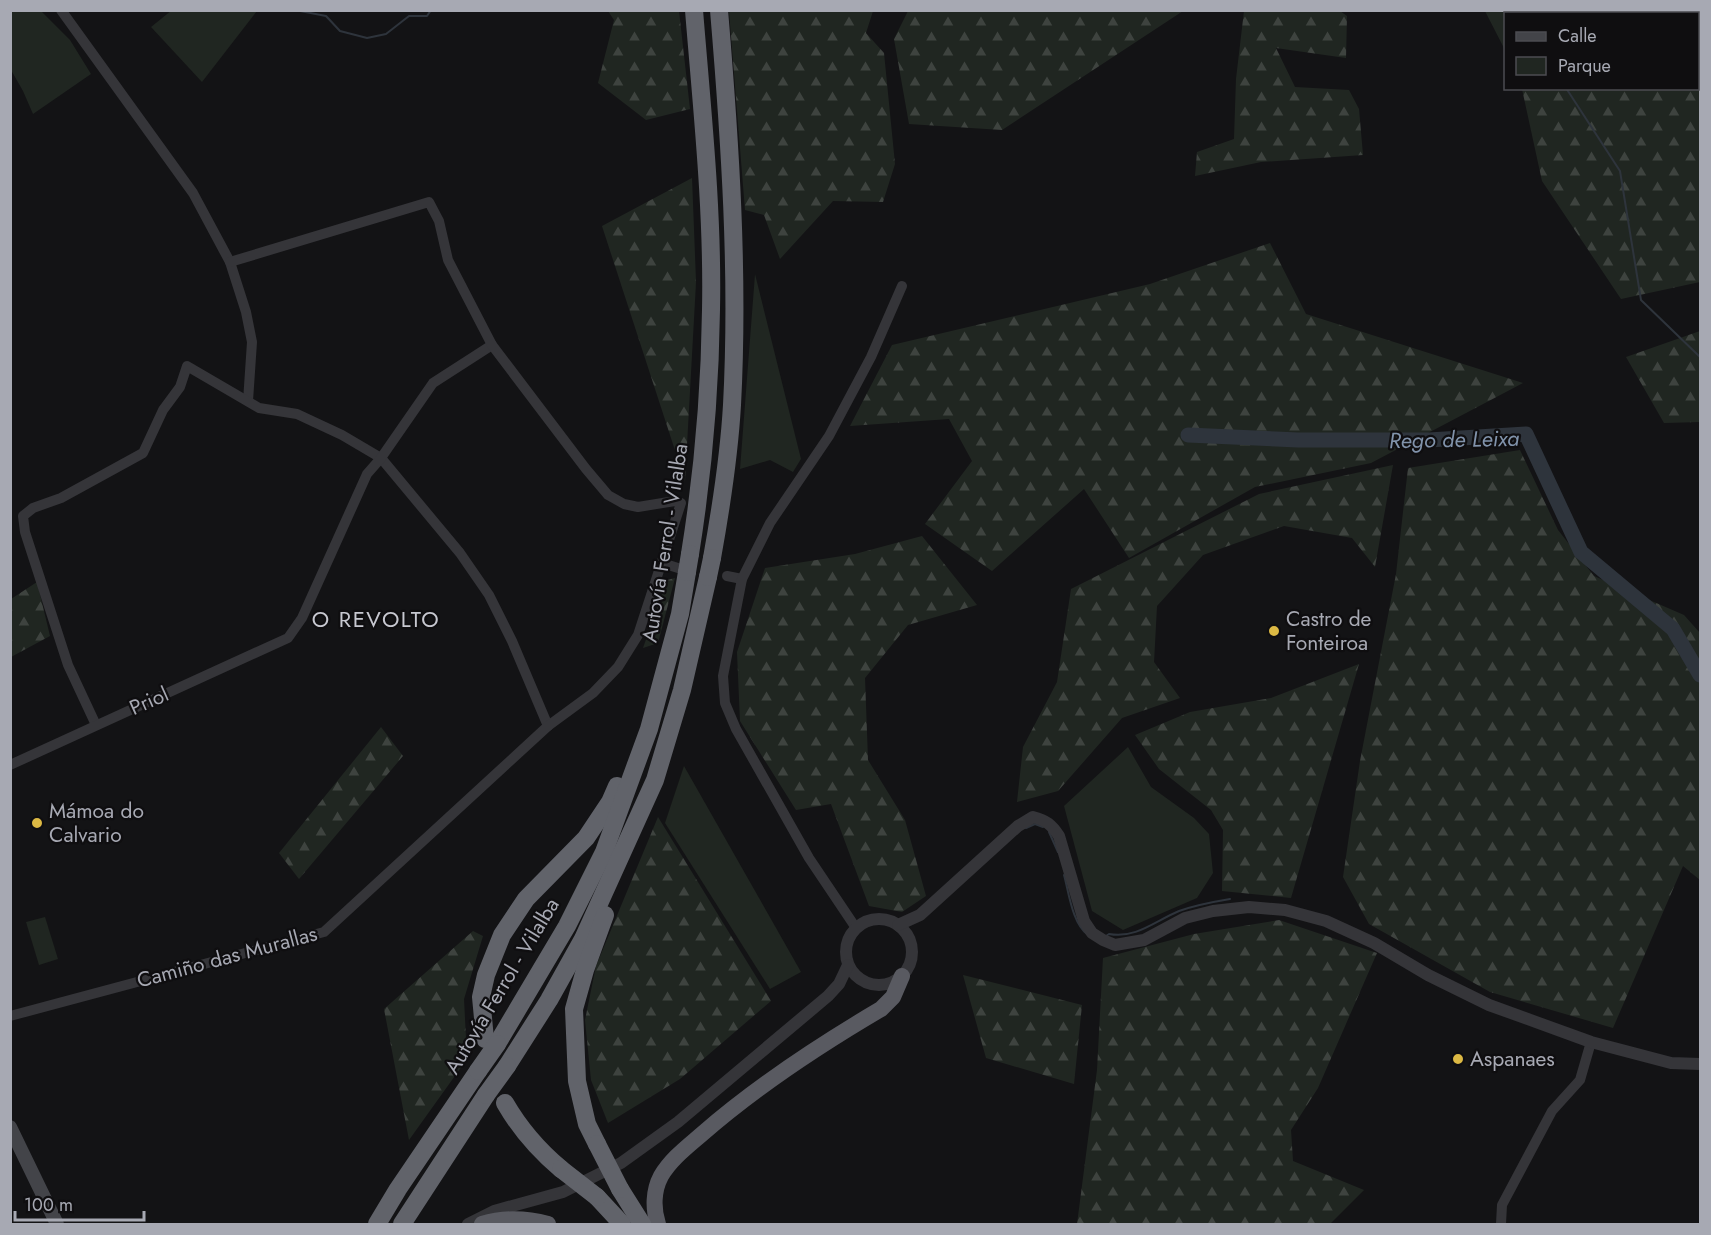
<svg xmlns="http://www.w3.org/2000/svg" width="1711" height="1235" font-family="Jost,sans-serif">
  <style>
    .green { fill: #202621 }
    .forest { fill: url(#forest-firs) }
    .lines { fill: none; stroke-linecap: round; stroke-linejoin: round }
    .stream { stroke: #2e343c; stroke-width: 2 }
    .river { stroke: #2e343c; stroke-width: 15 }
    .minor { stroke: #353539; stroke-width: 10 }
    .tertiary { stroke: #353539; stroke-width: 12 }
    .secondary { stroke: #434449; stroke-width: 14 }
    .trunk { stroke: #595a61; stroke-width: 16 }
    .motorway { stroke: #61636a; stroke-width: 18 }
    .motorway-bridge { stroke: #61636a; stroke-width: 18 }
    .poi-dot { fill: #dcb944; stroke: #0f0e10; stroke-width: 2 }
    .labels { text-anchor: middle; stroke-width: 4.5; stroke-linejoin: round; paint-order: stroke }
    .street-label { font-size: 21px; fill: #a7a9b3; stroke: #0f0e10 }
    .poi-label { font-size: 21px; fill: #a7a9b3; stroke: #0f0e10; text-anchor: start }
    .water-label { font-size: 22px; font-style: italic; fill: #8193ab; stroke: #0f0e10 }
    .neighbourhood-label { font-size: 22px; letter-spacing: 1.5px; fill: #c7c8d0; stroke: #0f0e10 }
  </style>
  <defs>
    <pattern id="forest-firs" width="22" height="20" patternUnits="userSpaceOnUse" patternTransform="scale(1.5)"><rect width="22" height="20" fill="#202621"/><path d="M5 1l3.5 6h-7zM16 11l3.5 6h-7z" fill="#3e433f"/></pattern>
  </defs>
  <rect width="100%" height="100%" fill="#131315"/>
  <g class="green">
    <path d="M 172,10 L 257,10 L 257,11 L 202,82 L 151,27 Z"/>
    <path d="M 41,11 L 70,40 L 91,74 L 33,114 L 23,91 L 11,70 L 11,11 Z"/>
    <path d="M 755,274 L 801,459 L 793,472 L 770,460 L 740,469 Z"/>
    <path d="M 1128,747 L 1151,787 L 1194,818 L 1209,834 L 1213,873 L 1197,898 L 1123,930 L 1092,911 L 1064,806 Z"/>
    <path d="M 684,766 L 801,972 L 770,989 L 665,823 Z"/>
    <path d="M 45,917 L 58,959 L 39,965 L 26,922 Z"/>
  </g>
  <g class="forest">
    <path d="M 608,11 L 679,11 L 690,109 L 646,120 L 598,83 L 614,20 Z"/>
    <path d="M 729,11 L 873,11 L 866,33 L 884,53 L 895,164 L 883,202 L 833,201 L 780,259 L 764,215 L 745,210 Z"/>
    <path d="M 908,11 L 908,10 L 1183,11 L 1002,130 L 909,124 L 894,39 Z"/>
    <path d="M 1244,11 L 1340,11 L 1347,16 L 1346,58 L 1276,48 L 1295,87 L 1349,90 L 1359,109 L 1363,155 L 1261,162 L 1195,176 L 1197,152 L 1234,139 L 1236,79 Z"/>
    <path d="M 1485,11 L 1700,11 L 1700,282 L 1621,299 L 1542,181 L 1522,89 L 1698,88 L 1698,14 L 1506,14 L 1505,50 Z"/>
    <path d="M 692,178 L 696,282 L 685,481 L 602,226 Z"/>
    <path d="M 1270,243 L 1306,314 L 1523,383 L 1371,463 L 1255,487 L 1129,558 L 1084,489 L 992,571 L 925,524 L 972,461 L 949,419 L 850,426 L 892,345 L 1150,284 Z"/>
    <path d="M 1700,331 L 1700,422 L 1664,423 L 1626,357 Z"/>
    <path d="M 1520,450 L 1558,530 L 1594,576 L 1684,615 L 1700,633 L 1700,880 L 1683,866 L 1613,1028 L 1490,992 L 1369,924 L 1343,877 L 1360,761 L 1396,574 L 1408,468 Z"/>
    <path d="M 1393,465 L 1375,567 L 1352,538 L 1284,526 L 1203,555 L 1157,606 L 1154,662 L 1180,698 L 1122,718 L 1058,791 L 1017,802 L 1023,747 L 1057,682 L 1071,589 L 1259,494 Z"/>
    <path d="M 922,536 L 977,605 L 908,625 L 865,678 L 868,760 L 905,820 L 926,896 L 902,912 L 869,906 L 831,804 L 796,810 L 740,721 L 737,652 L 765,568 L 855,554 Z"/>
    <path d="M 675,578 L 658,643 L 643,648 L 667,580 Z"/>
    <path d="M 37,582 L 50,636 L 11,657 L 11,599 Z"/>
    <path d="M 1359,664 L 1291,898 L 1222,891 L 1223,830 L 1211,810 L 1159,769 L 1135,735 L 1190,712 L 1271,698 Z"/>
    <path d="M 381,727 L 403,756 L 299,879 L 279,853 Z"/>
    <path d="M 658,817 L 771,1001 L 680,1079 L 608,1123 L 591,1080 L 585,1020 L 596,966 Z"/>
    <path d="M 1279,920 L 1377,953 L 1318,1088 L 1291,1130 L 1293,1161 L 1364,1190 L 1330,1224 L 1077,1224 L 1097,1070 L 1103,958 L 1194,934 Z"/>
    <path d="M 473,931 L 483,936 L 464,999 L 467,1059 L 409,1140 L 384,1009 Z"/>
    <path d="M 963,975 L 1082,1005 L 1074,1084 L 986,1058 Z"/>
  </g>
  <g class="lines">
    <g class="stream">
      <path d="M 295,10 L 326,16 L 340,31 L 367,38 L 386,34 L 409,16 L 427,16 L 431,10"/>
      <path d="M 1526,10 L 1527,14"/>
      <path d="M 1566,88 L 1620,171 L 1641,300 L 1700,357"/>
      <path d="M 1026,828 L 1035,824 L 1043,827"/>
      <path d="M 1049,832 L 1058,852"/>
      <path d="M 1064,875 C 1069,893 1072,923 1088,935"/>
      <path d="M 1106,936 L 1109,934 C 1136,939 1155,921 1179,911 C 1196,905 1212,902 1230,899"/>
    </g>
    <path class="river" d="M 1188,435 L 1298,440 L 1429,440 L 1526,434 L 1581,552 L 1673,629 L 1700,675"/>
    <g class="minor">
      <path d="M 61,10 L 193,193 L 230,262 L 246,312 L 252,342 L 248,401"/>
      <path d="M 662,563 L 678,568"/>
      <path d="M 727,576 L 742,579"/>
      <path d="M 96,725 L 68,665 L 25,532 L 23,516 L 33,508 L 61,498 L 143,453 L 163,410 L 180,387 L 187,366 L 259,408 L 297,414 L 342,435 L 381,458 L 460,553 L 489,595 L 512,641 L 548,726"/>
      <path d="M 10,765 L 288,638 L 302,618 L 367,474 L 381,458 L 433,383 L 492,345"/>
      <path d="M 856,928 L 809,858 L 736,729 L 725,703 L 723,676 L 742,579 L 770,523 L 829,436 L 871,357 L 902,286"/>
      <path d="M 10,1016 L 324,932 L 548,726 L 593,693 L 618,667 L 638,635 L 681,503 L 675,501 L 638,507 L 624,504 L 608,495 L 586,469 L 492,345 L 448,260 L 439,221 L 429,202 L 230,262"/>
      <path d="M 1501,1224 L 1502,1205 L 1552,1111 L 1580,1080 L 1591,1042"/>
    </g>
    <g class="tertiary">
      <circle cx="879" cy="952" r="33"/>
      <path d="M 898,925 L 920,915 L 1018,826 L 1033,817 C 1046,820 1052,825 1059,836 L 1084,921 L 1092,933 L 1103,940 L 1115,945 L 1144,940 L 1185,918 L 1213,911 L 1249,907 L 1285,910 L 1326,921 L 1374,943 L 1428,975 L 1489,1005 L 1591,1042 L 1671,1063 L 1700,1064"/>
      <path d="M 468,1224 L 494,1211 L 563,1192 L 621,1163 L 678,1122 L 828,996 L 839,984 L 848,965"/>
    </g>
    <path class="secondary" d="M 10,1127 L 57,1224"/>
    <g class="trunk">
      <path d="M 482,1224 C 505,1217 526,1218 548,1224"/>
      <path d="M 658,1224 C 653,1209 653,1191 661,1176 C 671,1159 687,1147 702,1134 C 757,1086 818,1046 881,1009 L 893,997 L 902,976"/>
    </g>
    <g class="motorway">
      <path d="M 690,554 C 703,473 710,392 711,310 C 713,210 702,110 694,10"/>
      <path d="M 712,558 C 721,508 729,457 732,405 C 739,274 730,141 719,10"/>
      <path d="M 485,1039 L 481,997 L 486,975 L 502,935 L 526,899 L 586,838 L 610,802 L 617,786"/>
      <path d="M 497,1044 L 567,926 L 604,852 L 649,729 L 680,614 L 687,572"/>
      <path d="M 507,1066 L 549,1000 L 583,939 L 655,780 L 682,690 L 708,577"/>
      <path d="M 505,1103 C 520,1129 537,1149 561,1169"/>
      <path d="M 597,1144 L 587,1124 L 577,1081 L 574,1009 L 585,970 L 605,915"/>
      <path d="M 620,1189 L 642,1224"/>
      <path d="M 597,1197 L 622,1224"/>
      <path d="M 377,1224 L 398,1189 L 478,1071"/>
      <path d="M 402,1224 L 486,1095"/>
    </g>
    <g class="motorway-bridge">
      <path d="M 687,572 L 690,554"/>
      <path d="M 708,577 L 712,558"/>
      <path d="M 478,1071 L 497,1044"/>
      <path d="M 486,1095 L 507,1066"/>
      <path d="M 597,1144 L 620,1189"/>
      <path d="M 561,1169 L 597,1197"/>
    </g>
  </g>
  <g class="poi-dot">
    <circle cx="1274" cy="631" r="6"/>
    <circle cx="37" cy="823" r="6"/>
    <circle cx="1458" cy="1059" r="6"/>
  </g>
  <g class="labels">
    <g class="street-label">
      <text transform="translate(665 543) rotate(-81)" y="7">Autovía Ferrol - Vilalba</text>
      <text transform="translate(149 701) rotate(-24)" y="7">Priol</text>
      <text transform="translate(227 957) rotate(-15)" y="7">Camiño das Murallas</text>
      <text transform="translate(502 986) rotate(-59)" y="7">Autovía Ferrol - Vilalba</text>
    </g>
    <g class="poi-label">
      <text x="1286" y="626">Castro de<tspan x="1286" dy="24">Fonteiroa</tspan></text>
      <text x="49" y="818">Mámoa do<tspan x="49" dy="24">Calvario</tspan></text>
      <text x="1470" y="1066">Aspanaes</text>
    </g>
    <g class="water-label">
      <text transform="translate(1454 439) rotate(-1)" y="8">Rego de Leixa</text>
    </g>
    <g class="neighbourhood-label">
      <text x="376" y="627">O REVOLTO</text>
    </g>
  </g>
  <rect width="1711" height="1235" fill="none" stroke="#a7a9b3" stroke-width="24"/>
  <rect x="1504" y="12" width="195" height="78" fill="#0f0e10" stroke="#4c4c51" stroke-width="1.5"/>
  <rect x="1516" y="32" width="30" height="9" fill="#434449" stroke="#4c4c51" stroke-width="1.5"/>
  <text x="1558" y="42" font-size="18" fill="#a7a9b3">Calle</text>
  <rect x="1516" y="57" width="30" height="18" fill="#202621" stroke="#4c4c51" stroke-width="1.5"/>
  <text x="1558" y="72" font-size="18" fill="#a7a9b3">Parque</text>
  <path d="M15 1211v9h129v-9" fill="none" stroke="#a7a9b3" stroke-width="3"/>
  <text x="24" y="1211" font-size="18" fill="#a7a9b3" stroke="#0f0e10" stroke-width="4.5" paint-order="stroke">100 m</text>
</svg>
